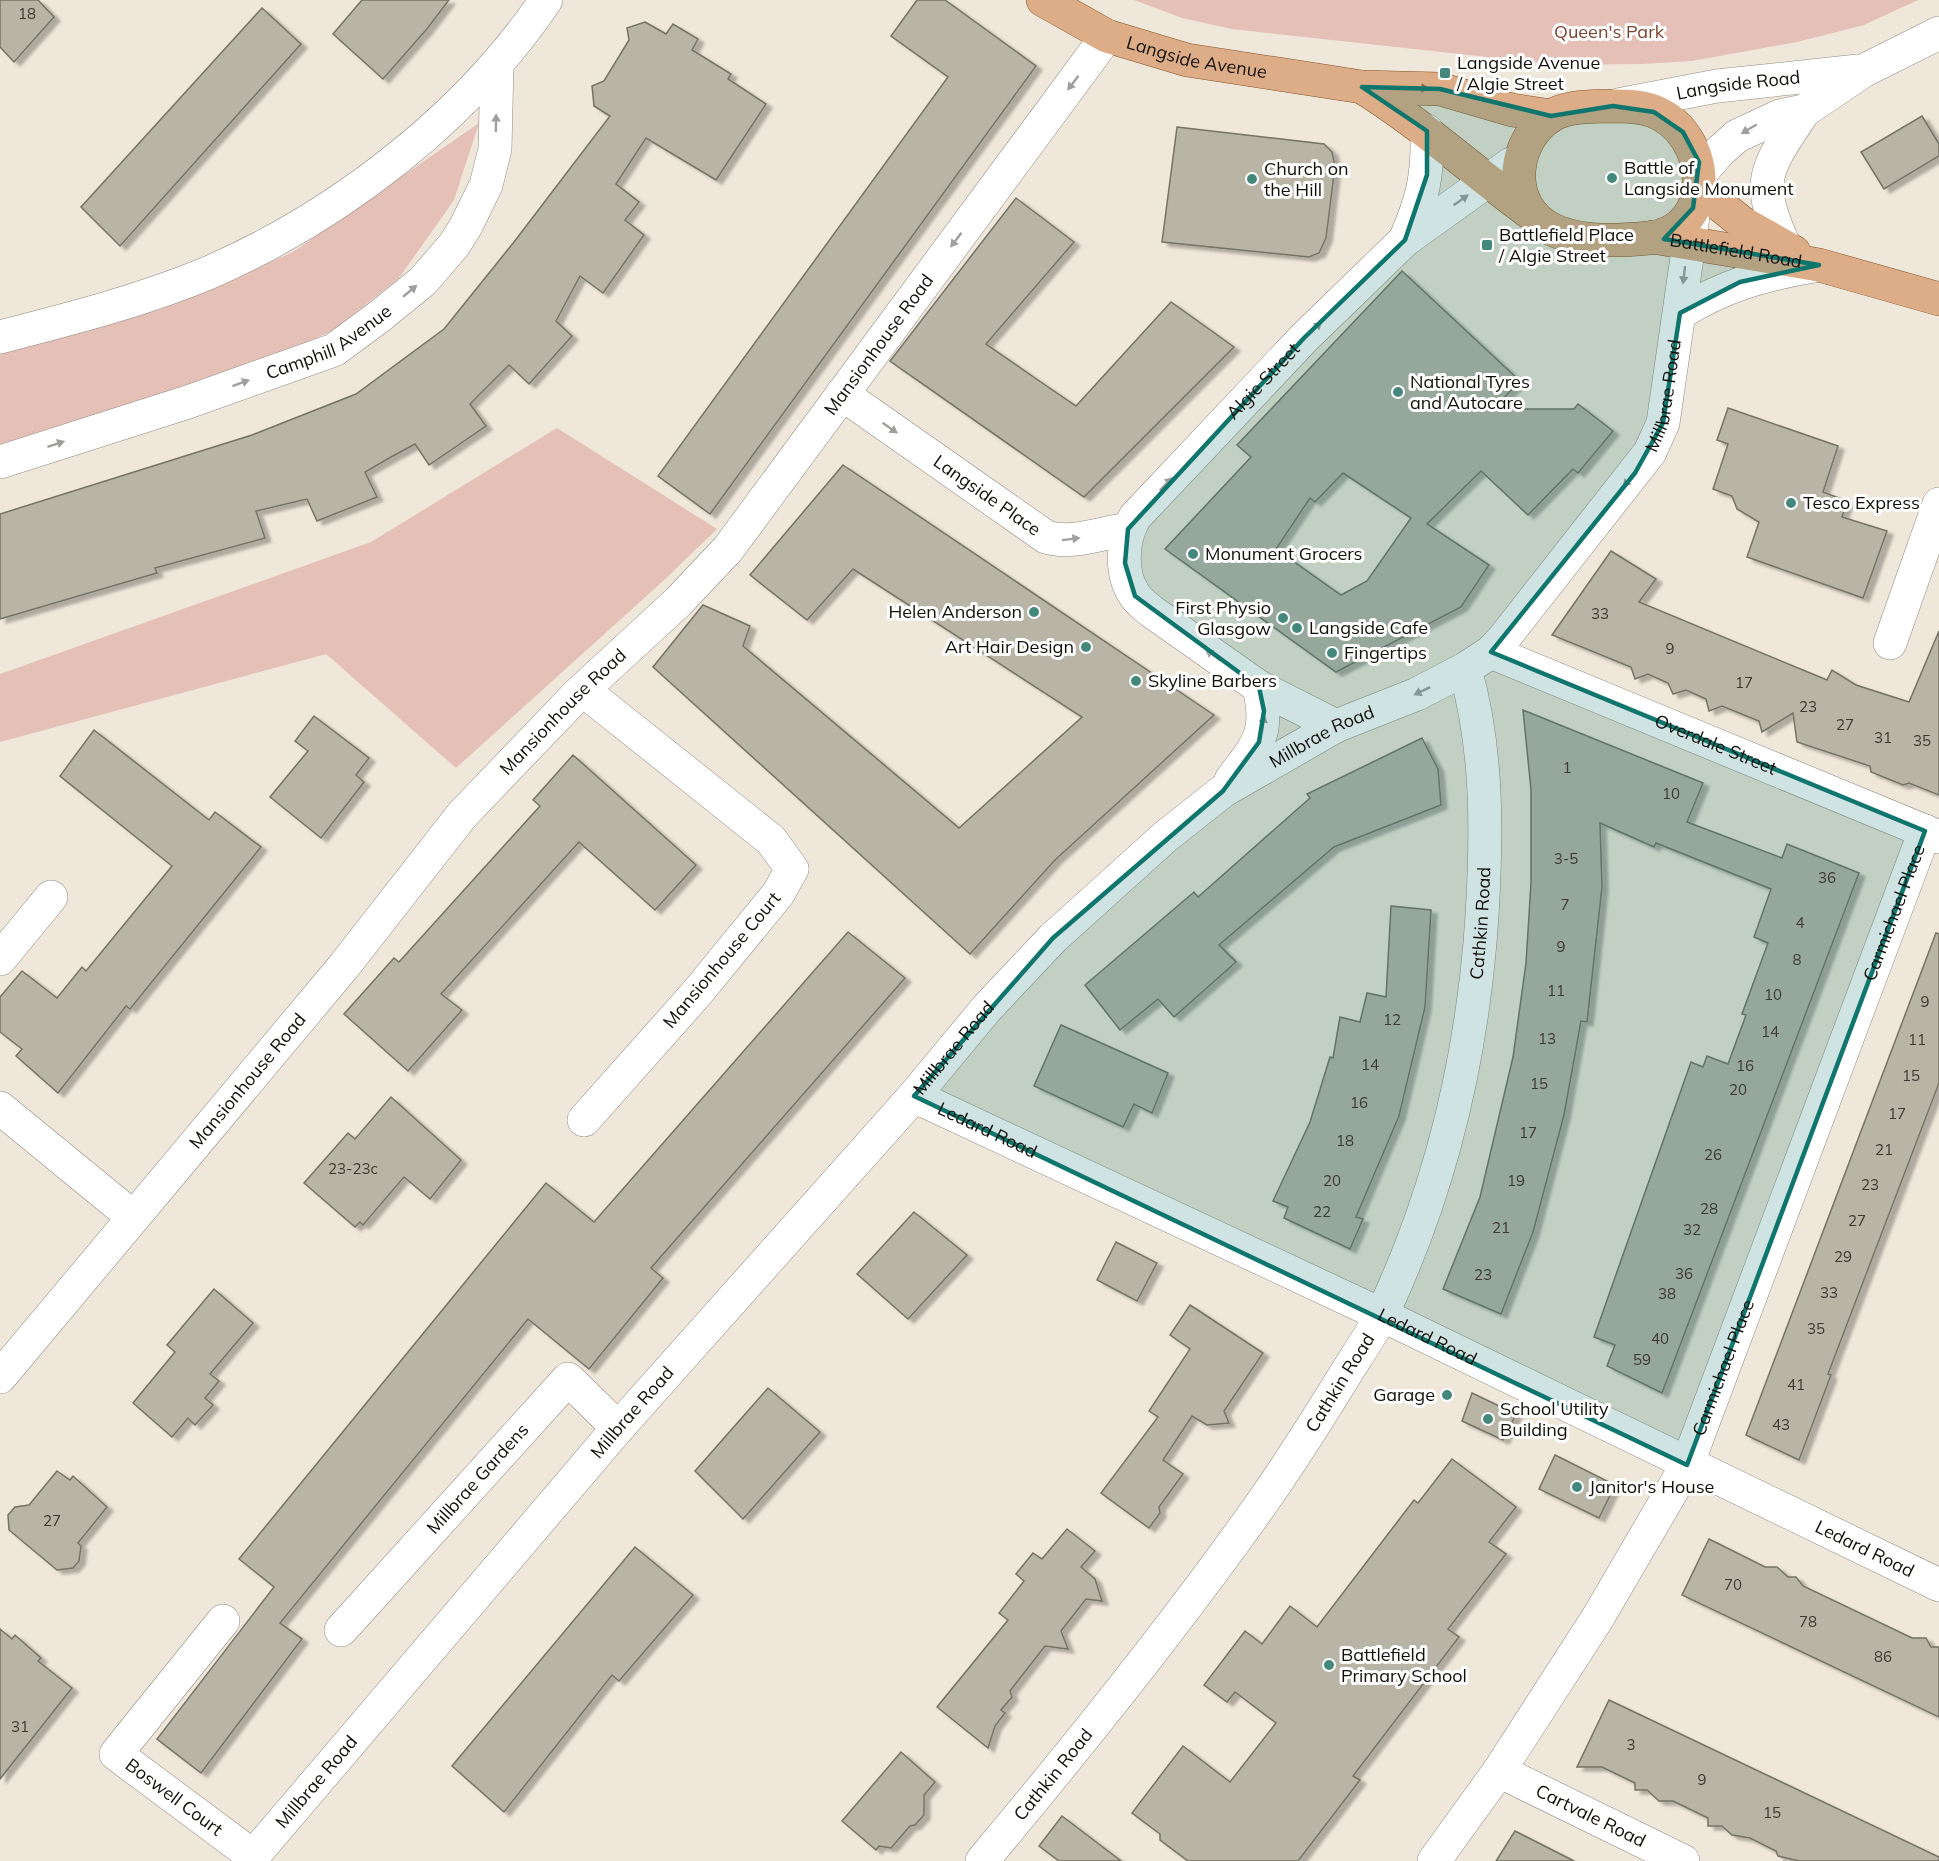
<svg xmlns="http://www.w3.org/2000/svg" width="1939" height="1861" font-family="Mulish,sans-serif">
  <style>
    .green { fill: #e4c0b6 }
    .building { fill: #b8b5a7; stroke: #757366; stroke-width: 1.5; fill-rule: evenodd; filter: url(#shadow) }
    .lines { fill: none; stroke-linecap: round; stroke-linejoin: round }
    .minor-casing { stroke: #928a7f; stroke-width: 34 }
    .major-casing { stroke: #865327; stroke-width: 34 }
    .minor { stroke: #fff; stroke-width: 33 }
    .major { stroke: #dcad86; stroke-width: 33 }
    .oneway { fill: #a09f9d }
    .oneway2 { fill: #81664f }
    .marked { fill: #0f766e; fill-opacity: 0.2; stroke: #0f766e; stroke-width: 4.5; stroke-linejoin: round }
    .poi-dot { fill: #44887b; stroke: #fff; stroke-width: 2 }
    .labels { text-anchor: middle; stroke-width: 6; stroke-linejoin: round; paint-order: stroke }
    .number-label { font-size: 15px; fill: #3c3832 }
    .park-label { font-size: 18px; fill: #7d4332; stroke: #fff }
    .street-label { font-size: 18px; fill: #120f0b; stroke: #fff }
    .poi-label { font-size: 18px; fill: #120f0b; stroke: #fff; text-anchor: start }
  </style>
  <defs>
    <filter id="shadow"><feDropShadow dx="6" dy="4" stdDeviation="1.5" flood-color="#0004"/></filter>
  </defs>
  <rect width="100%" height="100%" fill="#efe7da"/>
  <g class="green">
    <path d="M 1134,0 L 1918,0 L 1864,25 L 1797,42 L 1692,61 L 1642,64 L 1561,65 L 1232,29 L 1182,18 Z"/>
    <path d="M 479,123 L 454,200 L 399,278 L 334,330 L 245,370 L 0,447 L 0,351 L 159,310 L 293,252 Z"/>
    <path d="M 557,428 L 717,529 L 662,582 L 456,768 L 326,654 L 0,742 L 0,674 L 371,542 Z"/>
  </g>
  <g class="building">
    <path d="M 0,0 L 38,0 L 54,17 L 14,62 L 0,47 Z"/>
    <path d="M 362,0 L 449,0 L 426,30 L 383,79 L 333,34 Z"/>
    <path d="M 917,0 L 945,0 L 1036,66 L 710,514 L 658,476 L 948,77 L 891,36 Z"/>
    <path d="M 262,8 L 301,44 L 120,246 L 81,207 Z"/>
    <path d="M 645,22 L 666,34 L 673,24 L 698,39 L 692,50 L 731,74 L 728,79 L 766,104 L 716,180 L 646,138 L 616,184 L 639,202 L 625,220 L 644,235 L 603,293 L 580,276 L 556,321 L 572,336 L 529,384 L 509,365 L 470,404 L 486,426 L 429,465 L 415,444 L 391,457 L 365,472 L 377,497 L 317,521 L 307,499 L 256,511 L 265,538 L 155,568 L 157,573 L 0,619 L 0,514 L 252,435 L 356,394 L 444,329 L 514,242 L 610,116 L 594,106 L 592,86 L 604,81 L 629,40 L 627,28 Z"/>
    <path d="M 1922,116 L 1939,144 L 1939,156 L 1884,189 L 1861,152 Z"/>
    <path d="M 1177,127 L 1324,144 L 1332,152 L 1335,166 L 1326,238 L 1319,253 L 1309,257 L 1162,242 Z"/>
    <path d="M 1016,198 L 1074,242 L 986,344 L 1035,378 L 1076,406 L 1171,302 L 1234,347 L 1084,497 L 890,361 Z"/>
    <path d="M 1402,271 L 1520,381 L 1493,409 L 1574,409 L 1578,404 L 1613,431 L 1578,473 L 1573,469 L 1528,515 L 1481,471 L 1427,524 L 1489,565 L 1461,607 L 1336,672 L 1165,549 L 1251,457 L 1237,445 ZM 1343,473 L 1411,518 L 1367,581 L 1341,595 L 1276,549 L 1310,498 L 1315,502 Z"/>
    <path d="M 1728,408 L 1838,446 L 1823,492 L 1847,501 L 1842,517 L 1887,531 L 1863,598 L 1747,557 L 1759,522 L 1737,509 L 1732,496 L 1713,489 L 1728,444 L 1717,440 Z"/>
    <path d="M 843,465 L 1214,715 L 1055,860 L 970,954 L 653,667 L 703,605 L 750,626 L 743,646 L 959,828 L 1082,717 L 853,569 L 807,620 L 750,575 Z"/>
    <path d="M 1611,551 L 1656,579 L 1639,602 L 1827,680 L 1832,670 L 1856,685 L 1909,702 L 1939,631 L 1939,795 L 1909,783 L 1903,785 L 1871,772 L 1870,766 L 1797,742 L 1793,713 L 1762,732 L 1759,721 L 1722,706 L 1709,711 L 1706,699 L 1686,690 L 1673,694 L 1668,683 L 1648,674 L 1635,679 L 1631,667 L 1552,635 Z"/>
    <path d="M 1523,710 L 1703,783 L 1687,822 L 1782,858 L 1787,844 L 1859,873 L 1662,1393 L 1607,1366 L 1615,1345 L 1594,1337 L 1691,1062 L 1703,1067 L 1707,1056 L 1728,1064 L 1746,1015 L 1742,1014 L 1768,943 L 1754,937 L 1771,889 L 1656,843 L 1654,847 L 1600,823 L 1602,887 L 1587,1022 L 1581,1021 L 1564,1115 L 1533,1232 L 1501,1314 L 1443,1289 L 1480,1197 L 1513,1057 L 1526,963 L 1531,883 L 1531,790 Z"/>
    <path d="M 314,716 L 369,758 L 356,775 L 364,782 L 321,838 L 270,797 L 308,751 L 295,741 Z"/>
    <path d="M 94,730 L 209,820 L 215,812 L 261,847 L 130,1009 L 126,1006 L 58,1093 L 16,1056 L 22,1049 L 0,1032 L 0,997 L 22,971 L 57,998 L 82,967 L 86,971 L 172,866 L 60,776 Z"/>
    <path d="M 1422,738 L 1438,769 L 1441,805 L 1334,847 L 1219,945 L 1236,962 L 1174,1017 L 1158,999 L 1120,1030 L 1085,985 L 1194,892 L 1198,897 L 1310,798 L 1307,794 Z"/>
    <path d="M 573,755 L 696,865 L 655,910 L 579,842 L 441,994 L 462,1010 L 408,1071 L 344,1014 L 394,958 L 399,962 L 540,806 L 533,800 Z"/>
    <path d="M 1391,906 L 1431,910 L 1425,1007 L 1399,1116 L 1356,1217 L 1363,1219 L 1350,1249 L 1284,1218 L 1288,1207 L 1273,1201 L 1310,1122 L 1330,1057 L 1333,1058 L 1340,1017 L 1360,1022 L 1367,993 L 1386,997 Z"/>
    <path d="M 848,932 L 905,978 L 651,1268 L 663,1278 L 589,1369 L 528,1319 L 280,1623 L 302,1639 L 201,1773 L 157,1739 L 274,1587 L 239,1559 L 546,1183 L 594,1222 Z"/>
    <path d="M 1936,933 L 1939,934 L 1939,1083 L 1828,1374 L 1831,1375 L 1799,1460 L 1746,1435 Z"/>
    <path d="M 1061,1025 L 1168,1073 L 1152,1113 L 1134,1104 L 1123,1127 L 1034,1086 Z"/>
    <path d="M 391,1097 L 461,1160 L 430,1199 L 404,1177 L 363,1225 L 360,1222 L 355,1227 L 304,1183 L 348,1133 L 355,1139 Z"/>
    <path d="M 914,1212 L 967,1255 L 908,1319 L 857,1274 Z"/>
    <path d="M 1116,1242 L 1157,1263 L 1137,1301 L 1097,1280 Z"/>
    <path d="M 214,1289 L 253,1323 L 210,1374 L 219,1381 L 205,1398 L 213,1405 L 195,1425 L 188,1418 L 172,1437 L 133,1403 L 175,1352 L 167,1345 Z"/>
    <path d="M 1190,1305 L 1263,1353 L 1224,1411 L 1229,1423 L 1207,1425 L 1192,1416 L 1163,1460 L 1183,1474 L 1159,1507 L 1160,1513 L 1149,1528 L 1101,1493 L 1158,1417 L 1149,1411 L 1190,1349 L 1170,1335 Z"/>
    <path d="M 768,1388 L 820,1432 L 743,1519 L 695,1471 Z"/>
    <path d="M 1472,1393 L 1516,1414 L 1503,1440 L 1462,1421 Z"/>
    <path d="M 1555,1455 L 1615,1485 L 1599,1518 L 1539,1489 Z"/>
    <path d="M 1452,1459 L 1516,1507 L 1489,1542 L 1506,1554 L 1448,1629 L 1459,1637 L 1353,1776 L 1360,1780 L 1298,1861 L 1188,1861 L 1160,1840 L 1160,1834 L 1132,1813 L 1183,1746 L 1230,1782 L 1276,1723 L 1235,1692 L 1227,1702 L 1204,1685 L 1245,1631 L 1262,1644 L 1290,1606 L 1317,1627 L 1414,1500 L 1418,1503 Z"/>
    <path d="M 57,1471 L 70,1480 L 73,1476 L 107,1507 L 78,1543 L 81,1546 L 79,1561 L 73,1568 L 57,1570 L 9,1530 L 8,1515 L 15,1507 L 29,1505 Z"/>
    <path d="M 1067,1529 L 1095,1551 L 1081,1567 L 1095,1579 L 1102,1601 L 1086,1599 L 1061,1631 L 1068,1649 L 1045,1646 L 1010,1691 L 1012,1697 L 1001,1710 L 1005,1713 L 995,1726 L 988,1748 L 937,1707 L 1008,1620 L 999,1613 L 1024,1581 L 1016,1574 L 1033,1553 L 1042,1559 Z"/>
    <path d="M 1709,1539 L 1765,1567 L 1777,1567 L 1788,1577 L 1796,1577 L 1803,1586 L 1912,1638 L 1926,1638 L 1931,1647 L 1939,1647 L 1939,1717 L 1682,1595 Z"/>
    <path d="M 635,1547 L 693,1595 L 619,1681 L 612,1675 L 504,1812 L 452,1766 Z"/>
    <path d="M 0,1629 L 12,1639 L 15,1635 L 41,1658 L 38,1661 L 72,1688 L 0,1779 Z"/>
    <path d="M 1609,1700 L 1939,1857 L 1939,1861 L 1799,1861 L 1778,1856 L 1776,1851 L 1750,1838 L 1732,1835 L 1722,1826 L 1708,1826 L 1708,1818 L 1673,1801 L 1659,1801 L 1647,1790 L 1635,1790 L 1635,1783 L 1602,1767 L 1577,1767 Z"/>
    <path d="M 901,1752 L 935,1782 L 924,1795 L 924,1815 L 915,1825 L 910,1826 L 891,1848 L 879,1846 L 876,1850 L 842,1821 Z"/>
    <path d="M 1062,1816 L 1121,1861 L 1059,1861 L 1039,1846 Z"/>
    <path d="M 1515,1831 L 1574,1861 L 1496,1861 Z"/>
  </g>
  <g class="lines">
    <defs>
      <g id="minor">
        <path id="s1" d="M 1618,105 L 1717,86 L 1858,71"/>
        <path d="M 1700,174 L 1719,152 L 1737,136 L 1780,116 L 1804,111 L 1863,71 L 1939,33"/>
        <path d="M 1405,240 C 1423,198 1428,177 1427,131"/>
        <path d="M 1785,247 C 1754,180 1765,170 1804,111"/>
        <path d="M 1680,313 C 1723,286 1764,274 1814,266"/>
        <path d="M 0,337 C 70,319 141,301 208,273 C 339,216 466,118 546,0"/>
        <path id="s2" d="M 842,394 L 1046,537 C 1071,545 1102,533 1128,529"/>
        <path id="s3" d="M 0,462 L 188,402 L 334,350 L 380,316 L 423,281 L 454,245 L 466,226 L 486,185 L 495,149 L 497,64"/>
        <path d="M 1890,643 L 1939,504"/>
        <path id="s4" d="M 1491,652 L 1939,837"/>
        <path d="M 583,690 L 771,840 L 792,869 L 778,894 L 696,994 L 584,1120"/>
        <path id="s5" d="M 1336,726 L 1259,687 L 1151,611 C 1145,606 1138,601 1134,594 C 1120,573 1122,539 1135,517 L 1304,338 L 1405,240 L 1511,164"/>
        <path d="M 1231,780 C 1258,743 1270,735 1259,687"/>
        <path d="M 0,959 L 51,897"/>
        <path id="s6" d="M 914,1096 L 1382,1315 L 1939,1585"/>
        <path d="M 0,1108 L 133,1217"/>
        <path id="s7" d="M 0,1377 L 344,966 L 462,815 L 577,695 L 678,602 L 728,549 L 1107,36"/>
        <path id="s8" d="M 223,1621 L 116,1754 L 253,1856"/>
        <path id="s9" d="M 341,1630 L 568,1379 L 618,1428"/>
        <path id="s10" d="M 1499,1771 L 1683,1861"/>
        <path id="s11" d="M 249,1861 L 618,1428 L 914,1096 L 987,1008 L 1053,938 L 1165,837 L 1223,791 L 1336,726 L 1417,694 L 1465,669 L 1491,652 L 1504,638 L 1650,452 L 1663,423 L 1693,216"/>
        <path id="s12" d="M 982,1861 C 1080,1744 1176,1625 1264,1500 C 1294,1457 1321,1414 1348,1370 C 1360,1351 1373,1332 1383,1312 C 1442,1187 1473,1053 1482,916 C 1487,832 1488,751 1465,669"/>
        <path id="s13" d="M 1434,1861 L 1499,1771 L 1597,1619 L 1687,1465 L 1925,831"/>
      </g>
      <g id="major">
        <path id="s14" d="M 1043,0 L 1107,36 L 1187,60 L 1362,87 L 1440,89 L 1512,110 L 1551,116"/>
        <path d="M 1362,87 C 1423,125 1475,173 1533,215"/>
        <path d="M 1613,106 C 1626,106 1640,106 1653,111 C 1711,133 1719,230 1649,238 C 1617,241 1571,244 1543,224 C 1506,198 1514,139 1551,116 C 1568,105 1593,107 1613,106 Z"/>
        <path d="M 1699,188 L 1741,222 L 1794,252"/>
        <path id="s15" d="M 1653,237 L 1819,265 L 1939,299"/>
      </g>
    </defs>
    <use href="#minor" class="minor-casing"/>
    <use href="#major" class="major-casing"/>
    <use href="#minor" class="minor"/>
    <use href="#major" class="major"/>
  </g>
  <defs><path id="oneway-solid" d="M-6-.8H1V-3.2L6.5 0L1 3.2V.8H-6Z" transform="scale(1.5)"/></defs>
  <g class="oneway">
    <use href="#oneway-solid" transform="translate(1073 83) rotate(127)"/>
    <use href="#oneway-solid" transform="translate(496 123) rotate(-89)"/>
    <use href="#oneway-solid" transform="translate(1749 129) rotate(150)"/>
    <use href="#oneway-solid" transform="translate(1461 200) rotate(-36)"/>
    <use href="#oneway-solid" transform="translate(956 240) rotate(127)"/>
    <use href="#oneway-solid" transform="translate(1684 275) rotate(97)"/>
    <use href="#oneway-solid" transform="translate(410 291) rotate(-40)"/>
    <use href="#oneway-solid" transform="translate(1315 328) rotate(-44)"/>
    <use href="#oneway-solid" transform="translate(241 383) rotate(-20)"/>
    <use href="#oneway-solid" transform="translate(890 428) rotate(35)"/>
    <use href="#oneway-solid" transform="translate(56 444) rotate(-18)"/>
    <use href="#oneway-solid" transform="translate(1629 480) rotate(129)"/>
    <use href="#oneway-solid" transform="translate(1166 484) rotate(-46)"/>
    <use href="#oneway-solid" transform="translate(1071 539) rotate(-7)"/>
    <use href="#oneway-solid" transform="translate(1213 655) rotate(-145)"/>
    <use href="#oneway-solid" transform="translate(1422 691) rotate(154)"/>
    <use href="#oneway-solid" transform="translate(1263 724) rotate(-82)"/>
  </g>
  <use class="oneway2" href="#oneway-solid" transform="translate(1420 88) rotate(3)"/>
  <path class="marked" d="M 1362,87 L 1440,89 L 1551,116 L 1613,106 L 1654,112 L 1683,132 L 1699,162 L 1693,208 L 1664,239 L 1819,265 L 1740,282 L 1680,313 L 1663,423 L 1635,473 L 1491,652 L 1925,831 L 1687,1465 L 914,1096 L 1053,938 L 1223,791 L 1259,742 L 1264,711 L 1259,687 L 1135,596 L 1125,563 L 1128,529 L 1304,338 L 1405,240 L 1427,175 L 1427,131 Z"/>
  <g class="poi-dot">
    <rect x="1439" y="67" width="12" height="12" rx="3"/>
    <circle cx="1612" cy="178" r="6"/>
    <circle cx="1252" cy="179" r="6"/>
    <rect x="1481" y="239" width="12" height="12" rx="3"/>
    <circle cx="1398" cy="392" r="6"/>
    <circle cx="1791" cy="503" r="6"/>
    <circle cx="1193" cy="554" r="6"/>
    <circle cx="1034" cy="612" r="6"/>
    <circle cx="1283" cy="618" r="6"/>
    <circle cx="1297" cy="628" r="6"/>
    <circle cx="1086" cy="647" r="6"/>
    <circle cx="1332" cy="653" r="6"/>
    <circle cx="1136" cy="681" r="6"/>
    <circle cx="1447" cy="1395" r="6"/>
    <circle cx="1488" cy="1419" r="6"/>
    <circle cx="1577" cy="1487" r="6"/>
    <circle cx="1329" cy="1665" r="6"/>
  </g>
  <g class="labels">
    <g class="number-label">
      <text x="27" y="19">18</text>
      <text x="1600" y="619">33</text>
      <text x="1670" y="654">9</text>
      <text x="1744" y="688">17</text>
      <text x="1808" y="712">23</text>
      <text x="1845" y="730">27</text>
      <text x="1883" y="743">31</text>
      <text x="1922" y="746">35</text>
      <text x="1567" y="773">1</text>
      <text x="1671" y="799">10</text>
      <text x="1566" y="864">3-5</text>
      <text x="1827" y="883">36</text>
      <text x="1565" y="910">7</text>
      <text x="1800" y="928">4</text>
      <text x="1561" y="952">9</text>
      <text x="1797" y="965">8</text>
      <text x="1556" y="996">11</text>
      <text x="1773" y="1000">10</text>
      <text x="1925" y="1007">9</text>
      <text x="1392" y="1025">12</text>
      <text x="1770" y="1037">14</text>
      <text x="1547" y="1044">13</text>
      <text x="1917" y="1045">11</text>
      <text x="1370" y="1070">14</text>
      <text x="1745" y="1071">16</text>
      <text x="1911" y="1081">15</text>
      <text x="1539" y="1089">15</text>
      <text x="1738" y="1095">20</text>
      <text x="1359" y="1108">16</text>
      <text x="1897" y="1119">17</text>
      <text x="1528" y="1138">17</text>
      <text x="1345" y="1146">18</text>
      <text x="1884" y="1155">21</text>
      <text x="1713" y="1160">26</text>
      <text x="353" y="1174">23-23c</text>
      <text x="1332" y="1186">20</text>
      <text x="1516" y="1186">19</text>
      <text x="1870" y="1190">23</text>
      <text x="1709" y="1214">28</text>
      <text x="1322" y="1217">22</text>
      <text x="1857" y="1226">27</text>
      <text x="1501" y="1233">21</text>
      <text x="1692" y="1235">32</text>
      <text x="1843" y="1262">29</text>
      <text x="1684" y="1279">36</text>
      <text x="1483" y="1280">23</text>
      <text x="1829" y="1298">33</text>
      <text x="1667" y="1299">38</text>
      <text x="1816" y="1334">35</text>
      <text x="1660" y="1344">40</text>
      <text x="1642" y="1365">59</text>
      <text x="1796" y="1390">41</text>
      <text x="1781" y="1430">43</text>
      <text x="52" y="1526">27</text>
      <text x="1733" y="1590">70</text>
      <text x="1808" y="1627">78</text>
      <text x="1883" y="1662">86</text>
      <text x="20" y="1732">31</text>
      <text x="1631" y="1750">3</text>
      <text x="1702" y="1785">9</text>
      <text x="1772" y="1818">15</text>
    </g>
    <g class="park-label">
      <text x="1609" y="38">Queen's Park</text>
    </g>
    <g class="street-label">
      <text dy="6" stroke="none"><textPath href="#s14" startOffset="166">Langside Avenue</textPath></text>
      <text dy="6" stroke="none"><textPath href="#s1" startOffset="122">Langside Road</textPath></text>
      <text dy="6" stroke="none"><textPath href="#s15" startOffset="84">Battlefield Road</textPath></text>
      <text dy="6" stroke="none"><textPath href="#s3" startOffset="351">Camphill Avenue</textPath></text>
      <text dy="6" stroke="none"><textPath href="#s7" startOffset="1358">Mansionhouse Road</textPath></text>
      <text dy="6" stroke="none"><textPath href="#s5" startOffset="510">Algie Street</textPath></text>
      <text dy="6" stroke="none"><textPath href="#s11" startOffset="2066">Millbrae Road</textPath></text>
      <text dy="6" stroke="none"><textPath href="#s2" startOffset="177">Langside Place</textPath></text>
      <text dy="6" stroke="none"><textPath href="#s7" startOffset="872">Mansionhouse Road</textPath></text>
      <text dy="6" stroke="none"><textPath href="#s11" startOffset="1562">Millbrae Road</textPath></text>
      <text dy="6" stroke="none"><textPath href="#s4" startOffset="243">Overdale Street</textPath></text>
      <text dy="6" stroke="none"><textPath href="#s13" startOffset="1060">Carmichael Place</textPath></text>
      <text dy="6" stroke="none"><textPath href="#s12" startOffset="1084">Cathkin Road</textPath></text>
      <text transform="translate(722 960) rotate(-50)" y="6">Mansionhouse Court</text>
      <text dy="6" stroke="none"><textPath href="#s11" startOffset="1076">Millbrae Road</textPath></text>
      <text dy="6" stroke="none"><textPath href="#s7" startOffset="386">Mansionhouse Road</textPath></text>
      <text dy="6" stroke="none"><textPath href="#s6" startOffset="81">Ledard Road</textPath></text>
      <text dy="6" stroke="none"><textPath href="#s6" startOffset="567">Ledard Road</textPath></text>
      <text dy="6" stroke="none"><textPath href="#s13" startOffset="574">Carmichael Place</textPath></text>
      <text dy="6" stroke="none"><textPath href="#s12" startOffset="598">Cathkin Road</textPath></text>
      <text dy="6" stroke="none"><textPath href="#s11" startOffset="590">Millbrae Road</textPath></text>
      <text dy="6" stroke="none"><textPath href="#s9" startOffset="204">Millbrae Gardens</textPath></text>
      <text dy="6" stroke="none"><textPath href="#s6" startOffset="1053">Ledard Road</textPath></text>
      <text dy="6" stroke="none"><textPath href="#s12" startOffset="112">Cathkin Road</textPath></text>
      <text dy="6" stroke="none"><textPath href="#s11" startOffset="104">Millbrae Road</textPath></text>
      <text dy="6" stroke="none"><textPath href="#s8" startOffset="243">Boswell Court</textPath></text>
      <text dy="6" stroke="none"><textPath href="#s10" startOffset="102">Cartvale Road</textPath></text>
    </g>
    <g class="poi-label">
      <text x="1457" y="69">Langside Avenue<tspan x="1457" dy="21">/ Algie Street</tspan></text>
      <text x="1624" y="174">Battle of<tspan x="1624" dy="21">Langside Monument</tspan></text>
      <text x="1264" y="175">Church on<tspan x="1264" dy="21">the Hill</tspan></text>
      <text x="1499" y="241">Battlefield Place<tspan x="1499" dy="21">/ Algie Street</tspan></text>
      <text x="1410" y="388">National Tyres<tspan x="1410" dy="21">and Autocare</tspan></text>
      <text x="1803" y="509">Tesco Express</text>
      <text x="1205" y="560">Monument Grocers</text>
      <text x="1271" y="614" text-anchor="end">First Physio<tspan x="1271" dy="21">Glasgow</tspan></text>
      <text x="1022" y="618" text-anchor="end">Helen Anderson</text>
      <text x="1309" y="634">Langside Cafe</text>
      <text x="1074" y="653" text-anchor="end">Art Hair Design</text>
      <text x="1344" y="659">Fingertips</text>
      <text x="1148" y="687">Skyline Barbers</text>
      <text x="1435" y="1401" text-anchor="end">Garage</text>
      <text x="1500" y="1415">School Utility<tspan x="1500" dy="21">Building</tspan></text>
      <text x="1589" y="1493">Janitor's House</text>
      <text x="1341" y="1661">Battlefield<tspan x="1341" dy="21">Primary School</tspan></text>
    </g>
  </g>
</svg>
